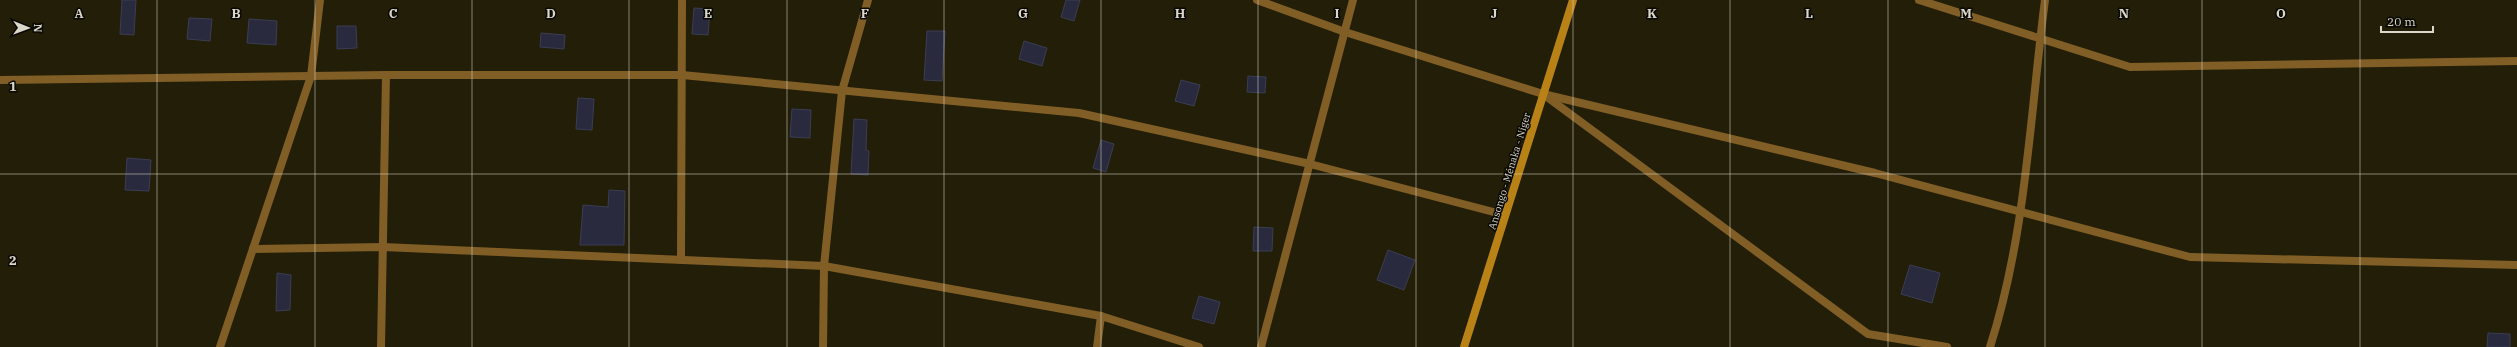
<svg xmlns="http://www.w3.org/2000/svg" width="2517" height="347" font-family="'IBM Plex Serif',serif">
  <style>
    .building { fill: #292a3e; stroke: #3b3d53 }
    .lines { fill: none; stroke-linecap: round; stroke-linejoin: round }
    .minor { stroke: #805e25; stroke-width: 8 }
    .secondary { stroke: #b98217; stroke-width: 8 }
    .grid { fill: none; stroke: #dbd8cb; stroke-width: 1; stroke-opacity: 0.55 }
    .labels { text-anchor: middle; stroke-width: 3; stroke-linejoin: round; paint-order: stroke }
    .street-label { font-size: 10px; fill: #dbd8cb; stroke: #090802 }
    .grid-label { font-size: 13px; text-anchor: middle; font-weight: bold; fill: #dbd8cb; stroke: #090802; stroke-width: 3; stroke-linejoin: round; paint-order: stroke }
  </style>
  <rect width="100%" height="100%" fill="#221e08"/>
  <g class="building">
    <path d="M 122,0 L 136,0 L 134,35 L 120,34 Z"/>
    <path d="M 1066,0 L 1080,0 L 1074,21 L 1061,17 Z"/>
    <path d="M 694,8 L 710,9 L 708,35 L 692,34 Z"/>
    <path d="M 189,18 L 212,19 L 210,41 L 187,39 Z"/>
    <path d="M 249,19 L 277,21 L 276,45 L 247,43 Z"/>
    <path d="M 337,26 L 356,26 L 357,48 L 337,49 Z"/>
    <path d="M 927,31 L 945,31 L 942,81 L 924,80 Z"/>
    <path d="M 541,33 L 565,35 L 564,49 L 540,47 Z"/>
    <path d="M 1024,41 L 1047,48 L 1042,66 L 1019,59 Z"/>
    <path d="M 1248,76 L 1266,77 L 1265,93 L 1247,92 Z"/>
    <path d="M 1181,80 L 1200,85 L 1194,106 L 1175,101 Z"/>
    <path d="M 578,98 L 594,99 L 592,130 L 576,129 Z"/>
    <path d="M 792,109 L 811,110 L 810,138 L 790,137 Z"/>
    <path d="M 854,119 L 867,120 L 866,150 L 869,151 L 868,175 L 851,174 Z"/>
    <path d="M 1101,140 L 1114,144 L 1106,172 L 1093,168 Z"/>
    <path d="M 127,158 L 151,160 L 149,191 L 125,190 Z"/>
    <path d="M 609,190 L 625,191 L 624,245 L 580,245 L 583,205 L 608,207 Z"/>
    <path d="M 1254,227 L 1273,228 L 1272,251 L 1253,251 Z"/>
    <path d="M 1388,250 L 1415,260 L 1404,290 L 1377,280 Z"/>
    <path d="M 1910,265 L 1940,273 L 1932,303 L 1901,294 Z"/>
    <path d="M 277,273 L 291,275 L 290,310 L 276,311 Z"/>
    <path d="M 1199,296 L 1220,302 L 1214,324 L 1192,318 Z"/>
    <path d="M 2488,333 L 2510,334 L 2510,347 L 2487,347 Z"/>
  </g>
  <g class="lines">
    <g class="minor">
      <path d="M 1257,0 L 1345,32 L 1543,94 L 1868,334 L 1947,347"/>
      <path d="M 1919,0 L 2130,67 L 2517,61"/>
      <path d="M 0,80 L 386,75 L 682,75 L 1079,113 L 1310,164 L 1505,215"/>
      <path d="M 1543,94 L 1875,173 L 2190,257 L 2517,265"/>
      <path d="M 253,249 L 383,247 L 824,266 L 1101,316 L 1199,347"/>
      <path d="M 681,260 L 682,0"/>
      <path d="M 220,347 L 311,76 L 320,0"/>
      <path d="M 381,347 L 386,75"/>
      <path d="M 823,347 L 824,266 L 842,91 L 868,0"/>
      <path d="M 1097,347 L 1101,316"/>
      <path d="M 1261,347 L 1353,0"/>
      <path d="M 1990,347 C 2026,235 2030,116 2045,0"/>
    </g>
    <path class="secondary" d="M 1464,347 L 1573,0"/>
  </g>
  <path class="grid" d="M 157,0 L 157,347M 315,0 L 315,347M 472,0 L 472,347M 629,0 L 629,347M 787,0 L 787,347M 944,0 L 944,347M 1101,0 L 1101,347M 1258,0 L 1258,347M 1416,0 L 1416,347M 1573,0 L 1573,347M 1730,0 L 1730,347M 1888,0 L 1888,347M 2045,0 L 2045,347M 2202,0 L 2202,347M 2360,0 L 2360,347M 0,174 L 2517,174"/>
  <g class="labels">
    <g class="street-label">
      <text transform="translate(1509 171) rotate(-73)" y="4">Ansongo - Ménaka - Niger</text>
    </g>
  </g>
  <g class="grid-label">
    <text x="79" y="18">A</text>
    <text x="236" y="18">B</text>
    <text x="393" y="18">C</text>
    <text x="551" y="18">D</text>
    <text x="708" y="18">E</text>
    <text x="865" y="18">F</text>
    <text x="1023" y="18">G</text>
    <text x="1180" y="18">H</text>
    <text x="1337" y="18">I</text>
    <text x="1494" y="18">J</text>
    <text x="1652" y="18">K</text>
    <text x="1809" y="18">L</text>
    <text x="1966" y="18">M</text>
    <text x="2124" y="18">N</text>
    <text x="2281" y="18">O</text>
    <text x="13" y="91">1</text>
    <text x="13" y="265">2</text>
  </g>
  <g transform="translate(28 28) rotate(91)" stroke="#090802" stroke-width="3" paint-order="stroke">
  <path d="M0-3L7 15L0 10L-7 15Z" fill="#dbd8cb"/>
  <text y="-6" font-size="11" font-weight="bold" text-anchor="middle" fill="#dbd8cb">N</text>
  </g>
  <path d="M2381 26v6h52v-6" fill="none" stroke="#dbd8cb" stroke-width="2"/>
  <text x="2387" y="26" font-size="12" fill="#dbd8cb" stroke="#090802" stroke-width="3" paint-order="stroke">20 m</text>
</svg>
